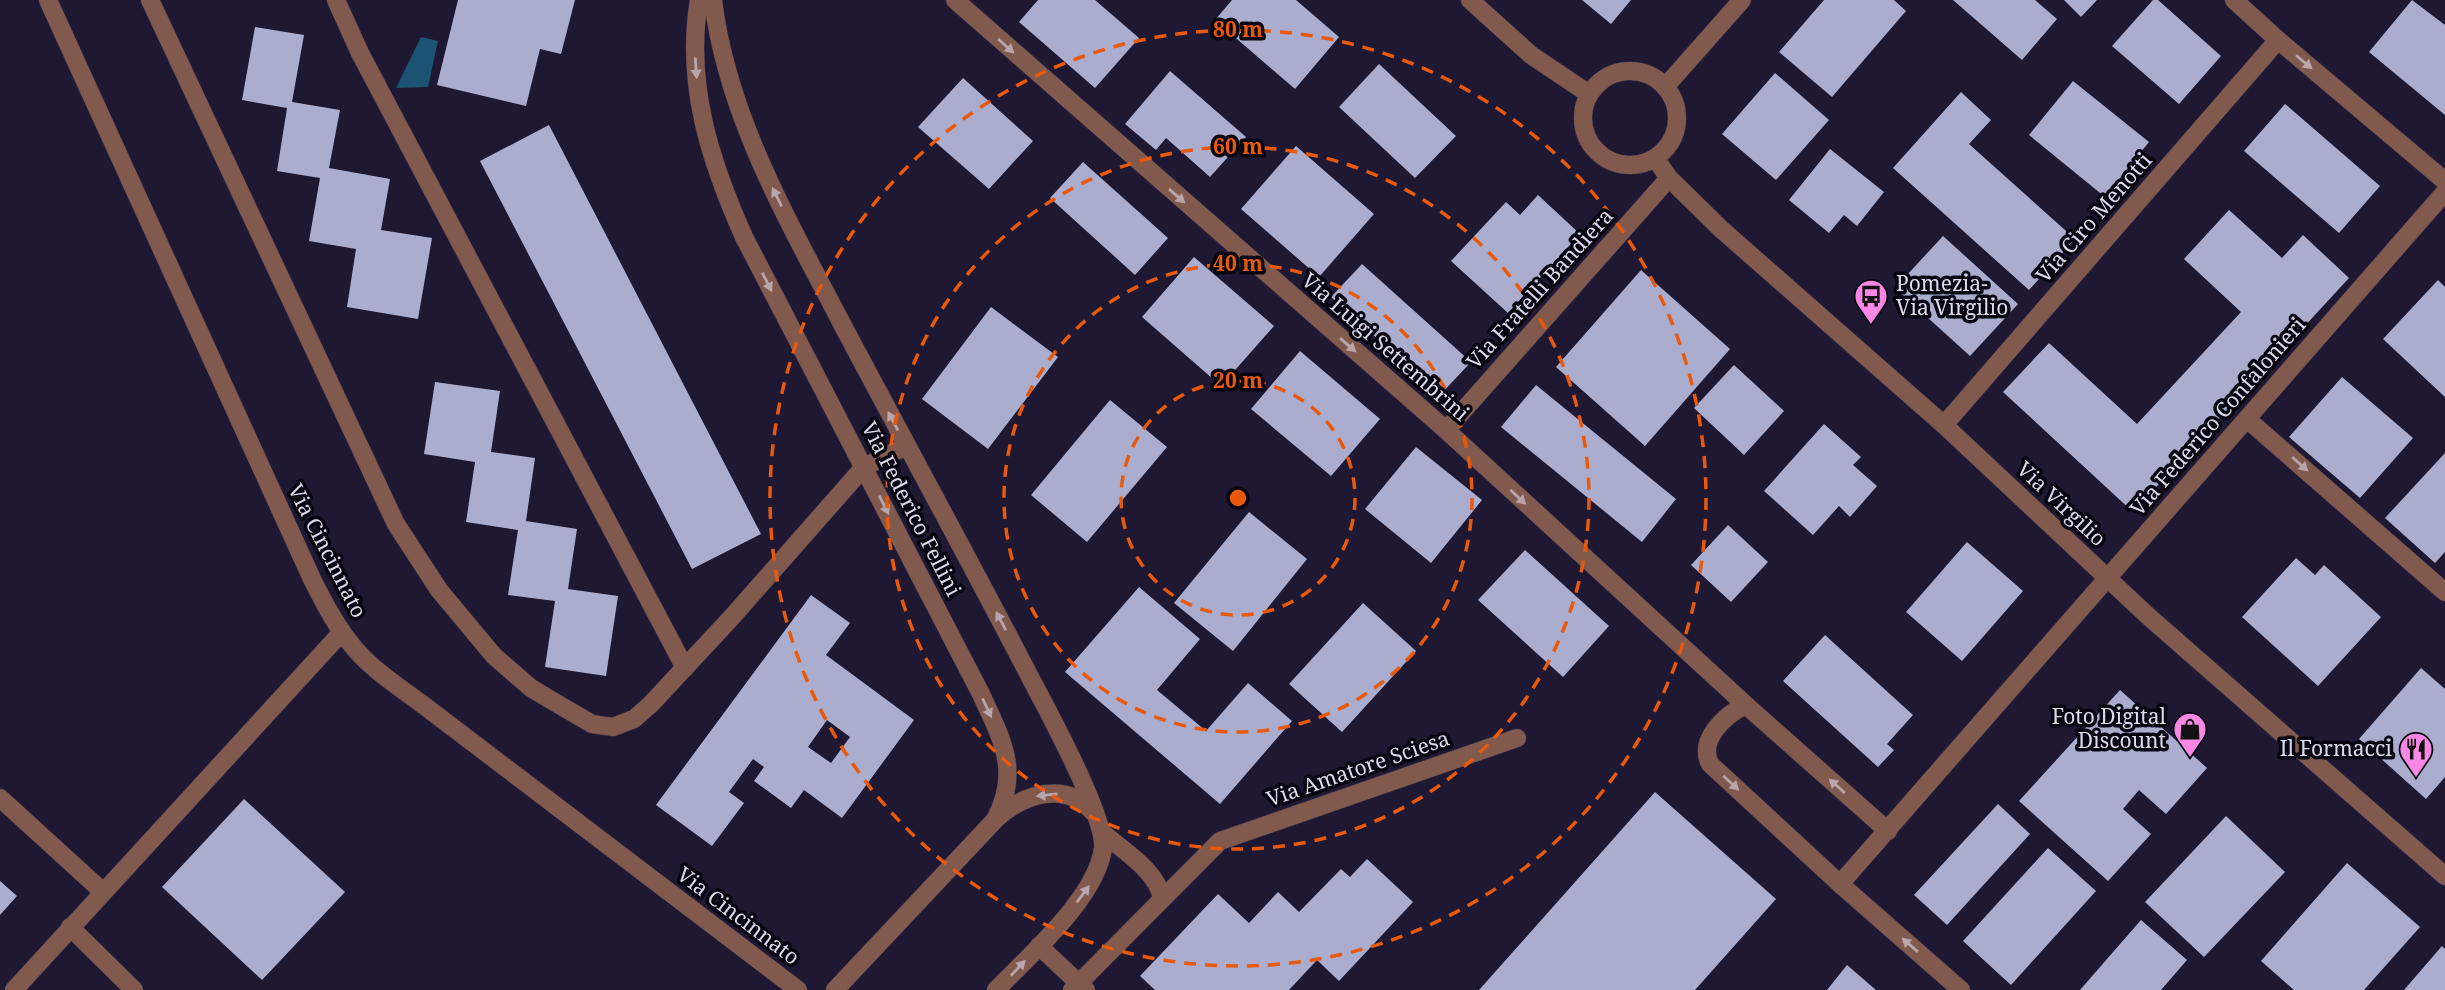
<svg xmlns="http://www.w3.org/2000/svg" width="2445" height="990" font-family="'Noto Serif',serif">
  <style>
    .water { fill: #1b5372 }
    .building { fill: #abadcf; fill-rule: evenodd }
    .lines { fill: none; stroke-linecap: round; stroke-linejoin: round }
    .minor-casing { stroke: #39334c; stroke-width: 19 }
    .minor { stroke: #82594d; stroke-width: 18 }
    .oneway { fill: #b9a6ac }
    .ring { fill: none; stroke: #e8590c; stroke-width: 3.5; stroke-dasharray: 12 9 }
    .labels { text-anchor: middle; stroke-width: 7; stroke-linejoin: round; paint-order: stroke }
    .street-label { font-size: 21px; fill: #dddaec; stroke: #070610 }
    .poi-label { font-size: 21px; fill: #dddaec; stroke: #070610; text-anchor: end }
    .centre { fill: #e8590c; stroke: #070610; stroke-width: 3.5 }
    .ring-label { font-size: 21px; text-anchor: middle; font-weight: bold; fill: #e8590c; stroke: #070610; stroke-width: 7; stroke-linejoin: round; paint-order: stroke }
  </style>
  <rect width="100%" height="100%" fill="#1e1832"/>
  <path class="water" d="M 421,37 L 438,41 L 428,87 L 396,88 Z"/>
  <g class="building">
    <path d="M 458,0 L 575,0 L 561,54 L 540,49 L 526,106 L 437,85 Z"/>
    <path d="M 1038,0 L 1095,0 L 1139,38 L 1095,88 L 1019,22 Z"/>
    <path d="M 1232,0 L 1296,0 L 1339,37 L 1295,89 L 1215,20 Z"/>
    <path d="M 1582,0 L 1631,0 L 1611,24 Z"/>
    <path d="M 1824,0 L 1894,0 L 1906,11 L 1832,97 L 1779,52 Z"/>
    <path d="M 1953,0 L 2035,0 L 2057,19 L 2022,60 Z"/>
    <path d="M 2064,0 L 2097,0 L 2081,17 Z"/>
    <path d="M 2153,0 L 2158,0 L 2221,56 L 2179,104 L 2112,46 Z"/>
    <path d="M 2412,0 L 2445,25 L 2445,115 L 2369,52 Z"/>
    <path d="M 255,27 L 304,35 L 292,102 L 340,110 L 329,168 L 390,179 L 381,230 L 432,238 L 418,319 L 347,307 L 356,249 L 309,241 L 320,178 L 277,171 L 287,108 L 242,100 Z"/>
    <path d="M 1379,64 L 1456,136 L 1415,178 L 1339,107 Z"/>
    <path d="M 1170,71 L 1246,137 L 1210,177 L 1166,138 L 1156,150 L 1125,124 Z"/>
    <path d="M 1775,73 L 1829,120 L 1776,180 L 1722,134 Z"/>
    <path d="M 963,78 L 1033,141 L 989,189 L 918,127 Z"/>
    <path d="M 2073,81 L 2149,142 L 2105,197 L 2029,135 Z"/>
    <path d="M 1961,92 L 1991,120 L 1969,144 L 2075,239 L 2029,290 L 1893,168 Z"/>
    <path d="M 2285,104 L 2380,186 L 2339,233 L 2244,151 Z"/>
    <path d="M 549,125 L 761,534 L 692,569 L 480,161 Z"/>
    <path d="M 1296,146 L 1374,214 L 1319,277 L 1241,209 Z"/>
    <path d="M 1830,149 L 1884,192 L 1857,226 L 1844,215 L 1829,233 L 1789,200 Z"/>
    <path d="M 1083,162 L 1168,238 L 1135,275 L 1050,198 Z"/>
    <path d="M 1538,195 L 1580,234 L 1508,313 L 1451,261 L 1506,202 L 1520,215 Z"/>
    <path d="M 2229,210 L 2282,258 L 2303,235 L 2349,278 L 2133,512 L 2003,392 L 2049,343 L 2137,424 L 2241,312 L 2184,259 Z"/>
    <path d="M 1943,236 L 2018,304 L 1970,356 L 1895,288 Z"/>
    <path d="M 1194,257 L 1274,326 L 1221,386 L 1142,317 Z"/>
    <path d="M 1362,264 L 1471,362 L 1440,395 L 1331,297 Z"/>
    <path d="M 1641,270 L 1730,349 L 1645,446 L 1556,367 Z"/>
    <path d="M 2438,280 L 2445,287 L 2445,397 L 2383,339 Z"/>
    <path d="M 991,307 L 1058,357 L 988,449 L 922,399 Z"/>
    <path d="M 1300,351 L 1380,419 L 1331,476 L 1251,409 Z"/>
    <path d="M 1734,365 L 1784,411 L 1744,455 L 1694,408 Z"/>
    <path d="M 2342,377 L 2413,438 L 2360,498 L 2289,437 Z"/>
    <path d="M 435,382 L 500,391 L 491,452 L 535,458 L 526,521 L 577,529 L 568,589 L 618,596 L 606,676 L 545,667 L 555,601 L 508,595 L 518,530 L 466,522 L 475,462 L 424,454 Z"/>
    <path d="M 1536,385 L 1676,499 L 1642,542 L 1501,427 Z"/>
    <path d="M 1110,400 L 1167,447 L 1087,542 L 1031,495 Z"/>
    <path d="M 1824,424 L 1861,457 L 1853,465 L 1877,486 L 1850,517 L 1839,506 L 1813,535 L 1764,491 Z"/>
    <path d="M 1416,447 L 1482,500 L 1431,563 L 1365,509 Z"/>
    <path d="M 2445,453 L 2445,552 L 2435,563 L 2385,518 Z"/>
    <path d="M 1249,512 L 1307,559 L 1233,651 L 1174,603 Z"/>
    <path d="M 1728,525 L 1768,562 L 1731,602 L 1691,565 Z"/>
    <path d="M 1967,542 L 2023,591 L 1962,661 L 1906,612 Z"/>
    <path d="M 1525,550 L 1609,626 L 1563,677 L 1478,600 Z"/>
    <path d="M 2296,558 L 2315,575 L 2324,565 L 2381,617 L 2318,686 L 2242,617 Z"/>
    <path d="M 1139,587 L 1200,639 L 1157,690 L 1206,731 L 1248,683 L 1292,721 L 1220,804 L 1065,672 Z"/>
    <path d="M 811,595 L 850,623 L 826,655 L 914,720 L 842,818 L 804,790 L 791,808 L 754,781 L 764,767 L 753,759 L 729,792 L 744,803 L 712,846 L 656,805 ZM 827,720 L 850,737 L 831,763 L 808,747 Z"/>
    <path d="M 1363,603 L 1416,651 L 1342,732 L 1289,684 Z"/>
    <path d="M 1825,635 L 1913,715 L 1887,744 L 1894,750 L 1878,767 L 1783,681 Z"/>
    <path d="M 2421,668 L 2445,689 L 2445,777 L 2426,799 L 2359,739 Z"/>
    <path d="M 2120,690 L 2207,768 L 2166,814 L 2139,790 L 2123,809 L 2151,834 L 2108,881 L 2019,801 Z"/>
    <path d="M 1655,792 L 1776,899 L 1695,990 L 1479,990 Z"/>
    <path d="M 244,799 L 345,892 L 262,980 L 162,887 Z"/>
    <path d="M 1998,804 L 2030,834 L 1947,925 L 1914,895 Z"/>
    <path d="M 2226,816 L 2285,872 L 2204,957 L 2145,902 Z"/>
    <path d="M 2048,848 L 2096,891 L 2011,985 L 1963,941 Z"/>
    <path d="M 1367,859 L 1413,902 L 1339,981 L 1317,960 L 1289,990 L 1155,990 L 1140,976 L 1218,894 L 1249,923 L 1278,892 L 1299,912 L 1341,869 L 1350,877 Z"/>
    <path d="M 2347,863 L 2420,927 L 2364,990 L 2294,990 L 2261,961 Z"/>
    <path d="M 0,881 L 17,896 L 0,915 Z"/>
    <path d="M 2141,920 L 2187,960 L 2161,990 L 2080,990 Z"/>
    <path d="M 2442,946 L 2445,949 L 2445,990 L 2404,990 Z"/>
    <path d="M 1847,965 L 1876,990 L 1827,990 Z"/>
  </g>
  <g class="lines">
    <defs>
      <g id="minor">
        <path d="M 48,0 L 312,579 C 324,603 337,628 355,649 C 373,670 399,687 422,704 L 798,990"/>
        <path d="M 150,0 L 396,524 L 439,590 L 494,656 L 531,688 L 551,700 L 592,724 L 613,727 L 634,719 L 651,704 L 731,618 L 864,467 L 906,446"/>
        <path d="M 336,0 L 360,53 L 685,668"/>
        <path d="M 699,0 C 685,84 710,161 744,237 L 981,694 C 1002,740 1021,771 995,820 L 835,990"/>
        <path d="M 713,0 C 727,116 788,220 841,322 C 904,441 969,559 1031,679 C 1048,711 1106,818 1103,848 C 1097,897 1030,955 996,990"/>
        <path d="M 955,0 L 1446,430 L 1748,707"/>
        <path d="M 1470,0 L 1531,55 L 1589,94"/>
        <path d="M 2234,0 L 2278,40 L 2445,181"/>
        <circle cx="1630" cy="118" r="47"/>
        <path d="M 1665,87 L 1742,0"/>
        <path d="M 1655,158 L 1669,178 L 1721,229 L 1944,425 L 2148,616 L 2445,876"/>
        <path d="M 2248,420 L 2445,592"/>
        <path d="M 1944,425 L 2278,40"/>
        <path d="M 1446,430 L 1669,178"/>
        <path d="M 0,798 L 102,891"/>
        <path d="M 997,818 C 1025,793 1066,781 1093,812"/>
        <path d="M 1888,831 L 1748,707 L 1745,705 C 1724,716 1698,740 1710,764 L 1840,884 L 2445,192"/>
        <path d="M 1103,833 C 1122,850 1158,871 1162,899"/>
        <path d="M 1840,884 L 1961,990"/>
        <path d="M 70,927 L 134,990"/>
        <path d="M 1039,946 L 1086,990"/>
        <path d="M 14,990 L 342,632"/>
        <path d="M 1072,990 L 1220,841 L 1517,738"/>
      </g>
    </defs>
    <use href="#minor" class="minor-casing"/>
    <use href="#minor" class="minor"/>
  </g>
  <defs><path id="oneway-solid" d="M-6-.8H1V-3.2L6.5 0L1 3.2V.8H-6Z" transform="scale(1.75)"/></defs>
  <g class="oneway">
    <use href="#oneway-solid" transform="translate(1006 46) rotate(42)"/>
    <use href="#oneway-solid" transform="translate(2304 62) rotate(40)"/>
    <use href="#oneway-solid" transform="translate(696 68) rotate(86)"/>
    <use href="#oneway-solid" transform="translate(1177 196) rotate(41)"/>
    <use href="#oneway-solid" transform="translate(777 197) rotate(-116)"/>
    <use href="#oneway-solid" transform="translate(767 282) rotate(63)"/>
    <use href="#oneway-solid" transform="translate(1348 345) rotate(41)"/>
    <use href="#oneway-solid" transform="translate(893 421) rotate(-118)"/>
    <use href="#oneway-solid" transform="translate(2300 464) rotate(42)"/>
    <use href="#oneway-solid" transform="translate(1518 497) rotate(43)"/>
    <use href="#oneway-solid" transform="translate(884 505) rotate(63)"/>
    <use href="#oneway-solid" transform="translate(1001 621) rotate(-118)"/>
    <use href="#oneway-solid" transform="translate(987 708) rotate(65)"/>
    <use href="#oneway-solid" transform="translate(1731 783) rotate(43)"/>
    <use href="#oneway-solid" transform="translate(1837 786) rotate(-138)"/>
    <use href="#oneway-solid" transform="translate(1047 795) rotate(174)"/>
    <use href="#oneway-solid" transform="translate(1083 894) rotate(-53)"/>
    <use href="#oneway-solid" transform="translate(1910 945) rotate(-139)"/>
    <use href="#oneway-solid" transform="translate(1018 968) rotate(-47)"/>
  </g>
  <g class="ring">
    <circle cx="1238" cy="498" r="117"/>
    <circle cx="1238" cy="498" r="234"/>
    <circle cx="1238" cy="498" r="351"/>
    <circle cx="1238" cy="498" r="468"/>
  </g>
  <defs>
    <symbol id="bus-pin" viewBox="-11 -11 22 30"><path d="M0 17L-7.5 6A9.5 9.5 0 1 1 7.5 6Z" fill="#fb87e5" stroke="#070610"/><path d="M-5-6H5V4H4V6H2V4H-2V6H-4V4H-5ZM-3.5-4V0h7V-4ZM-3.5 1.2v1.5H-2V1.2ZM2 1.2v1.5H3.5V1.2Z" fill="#111"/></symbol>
    <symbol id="shop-pin" viewBox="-11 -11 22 30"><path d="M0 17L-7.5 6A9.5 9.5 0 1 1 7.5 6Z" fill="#fb87e5" stroke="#070610"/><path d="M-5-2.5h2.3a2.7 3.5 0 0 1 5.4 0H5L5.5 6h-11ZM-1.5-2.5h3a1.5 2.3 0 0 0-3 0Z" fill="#111"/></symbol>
    <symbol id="restaurant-pin" viewBox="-11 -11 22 30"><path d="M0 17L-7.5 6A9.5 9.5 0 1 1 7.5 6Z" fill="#fb87e5" stroke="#070610"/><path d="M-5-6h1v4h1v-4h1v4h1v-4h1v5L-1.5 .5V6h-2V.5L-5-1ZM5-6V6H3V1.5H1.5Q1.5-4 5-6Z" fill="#111"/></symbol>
  </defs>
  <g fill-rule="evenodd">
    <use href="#bus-pin" x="1852" y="277" width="38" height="52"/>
    <use href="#shop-pin" x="2171" y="710" width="38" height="52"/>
    <use href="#restaurant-pin" x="2397" y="730" width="38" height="52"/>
  </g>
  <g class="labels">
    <g class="street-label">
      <text transform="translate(2094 218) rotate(-49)" y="7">Via Ciro Menotti</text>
      <text transform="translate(1540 289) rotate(-48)" y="7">Via Fratelli Bandiera</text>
      <text transform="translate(1385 347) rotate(41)" y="7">Via Luigi Settembrini</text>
      <text transform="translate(2218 417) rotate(-49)" y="7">Via Federico Confalonieri</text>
      <text transform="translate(2061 504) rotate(43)" y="7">Via Virgilio</text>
      <text transform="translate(911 509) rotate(63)" y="7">Via Federico Fellini</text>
      <text transform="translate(327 551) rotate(63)" y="7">Via Cincinnato</text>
      <text transform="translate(1358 769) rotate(-19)" y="7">Via Amatore Sciesa</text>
      <text transform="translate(738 916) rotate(37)" y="7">Via Cincinnato</text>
    </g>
    <g class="poi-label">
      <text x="1896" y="291" text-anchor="start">Pomezia-<tspan x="1896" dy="24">Via Virgilio</tspan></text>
      <text x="2166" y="724">Foto Digital<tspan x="2166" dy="24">Discount</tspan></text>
      <text x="2392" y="756">Il Formacci</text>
    </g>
  </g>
  <circle cx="1238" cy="498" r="10" class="centre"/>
  <g class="ring-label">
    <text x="1238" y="37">80 m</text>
    <text x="1238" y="154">60 m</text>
    <text x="1238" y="271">40 m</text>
    <text x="1238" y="388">20 m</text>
  </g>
</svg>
